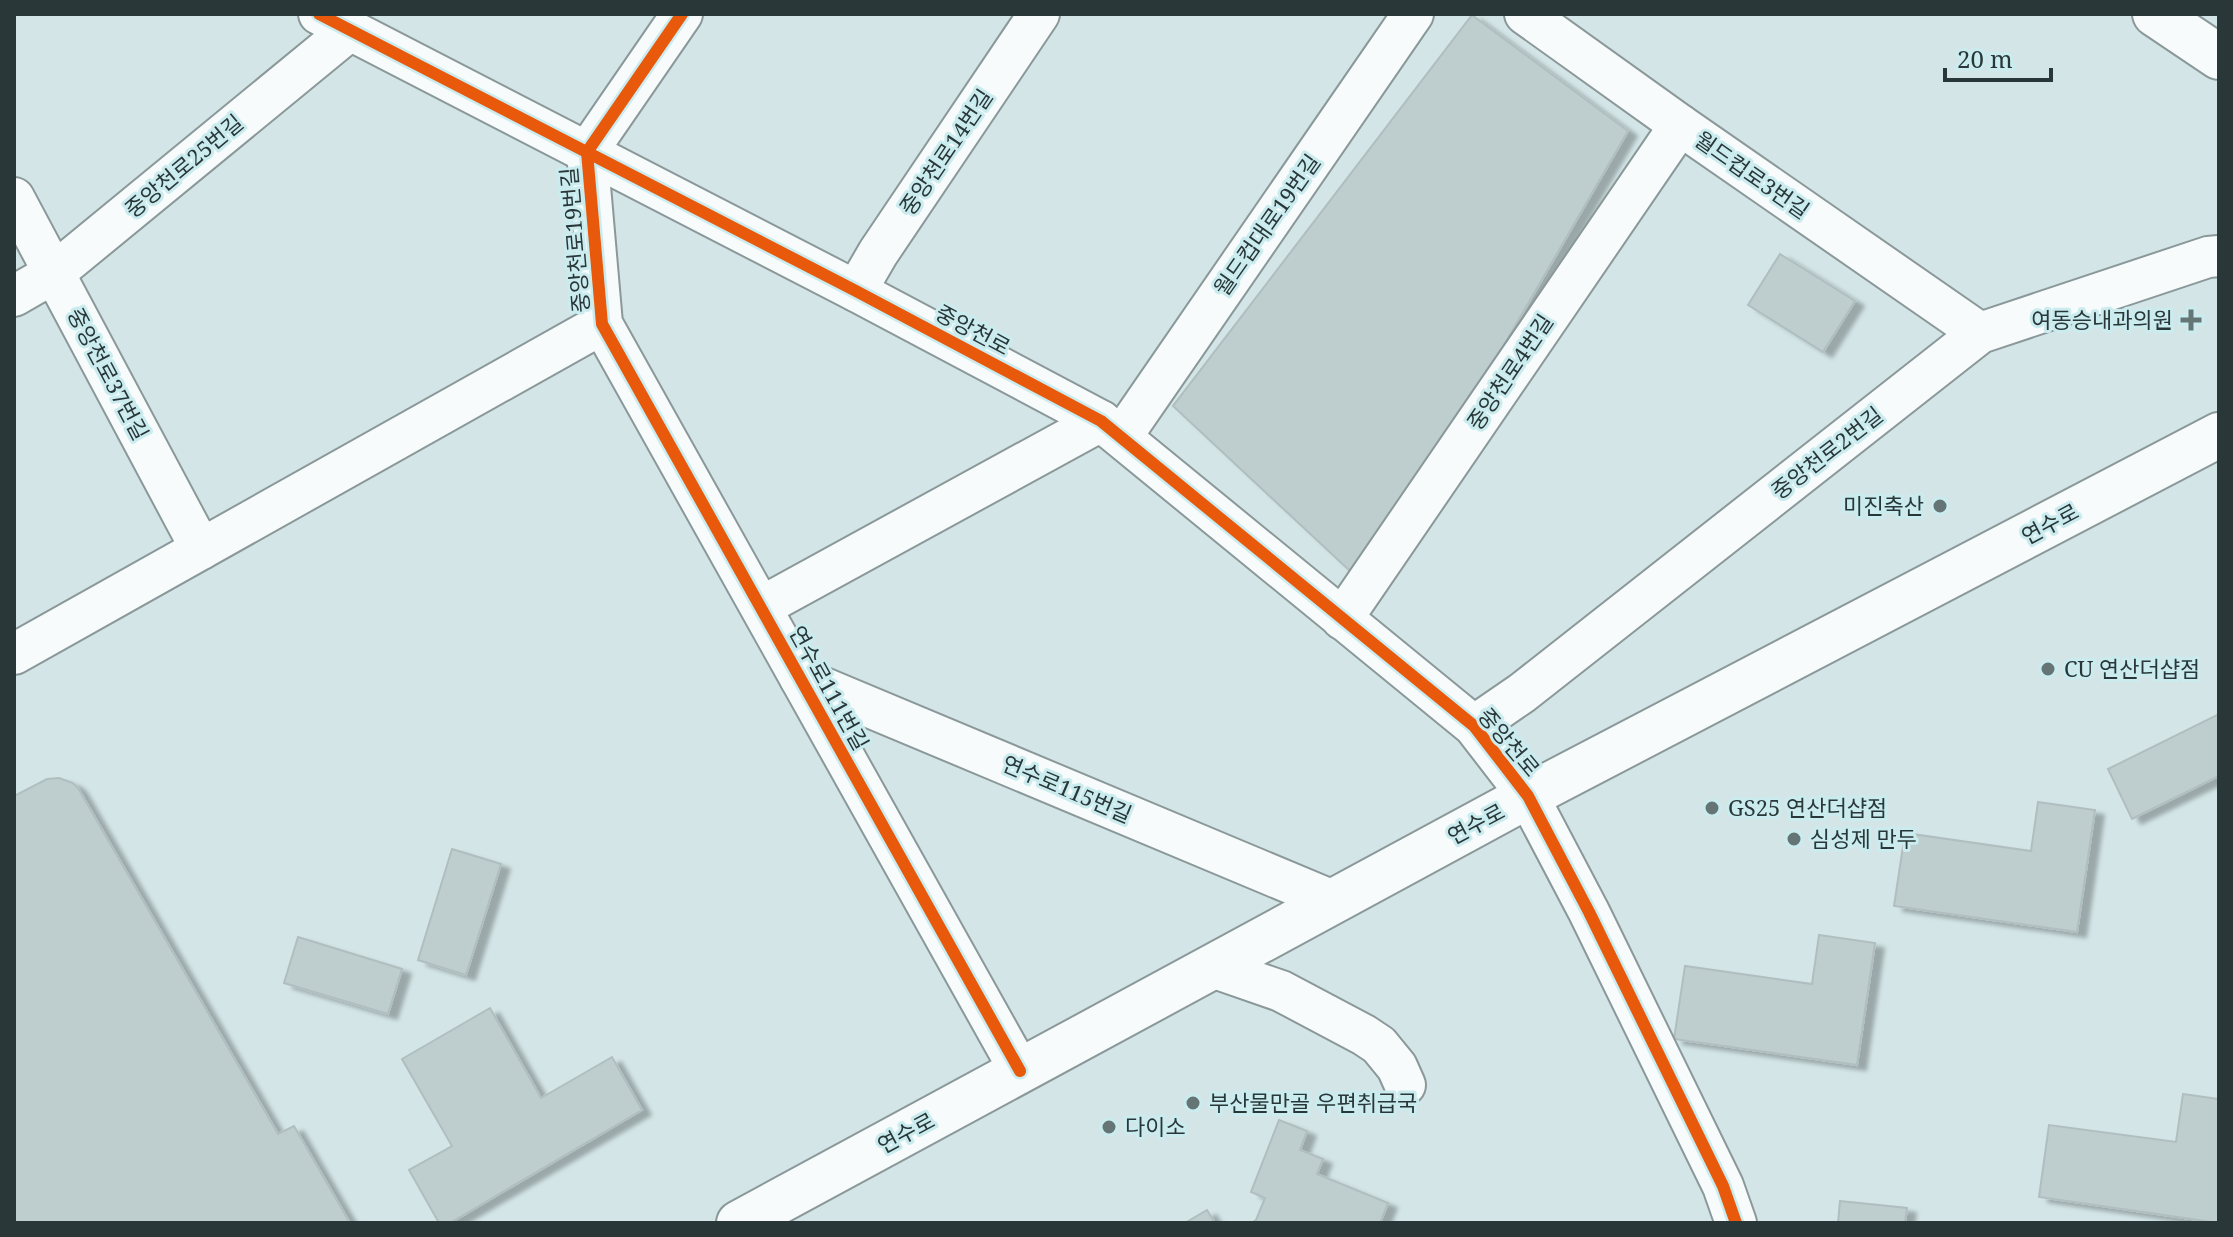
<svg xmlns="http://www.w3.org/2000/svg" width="2233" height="1237" font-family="'Noto Serif','Noto Sans KR',serif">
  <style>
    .building { fill: #becdce; stroke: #b0bec0; stroke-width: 2; filter: url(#shadow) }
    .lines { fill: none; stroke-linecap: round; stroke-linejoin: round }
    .minor-casing { stroke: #8a9899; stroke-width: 44 }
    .major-casing { stroke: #8a9899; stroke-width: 48 }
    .minor { stroke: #f8fbfb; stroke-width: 40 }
    .major { stroke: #f8fbfb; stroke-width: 44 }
    .cycleway-casing { stroke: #cbecef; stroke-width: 17 }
    .cycleway { stroke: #e8590c; stroke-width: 12 }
    .poi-dot { fill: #657475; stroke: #cbecef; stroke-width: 3 }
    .labels { text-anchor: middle; stroke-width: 6; stroke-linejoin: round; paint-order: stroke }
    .street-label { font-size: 22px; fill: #2a3738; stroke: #cbecef }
    .poi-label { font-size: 22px; fill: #2a3738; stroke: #cbecef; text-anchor: start }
  </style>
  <defs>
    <filter id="shadow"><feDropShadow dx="9" dy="5" stdDeviation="2" flood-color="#0004"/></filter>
  </defs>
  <rect width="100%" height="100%" fill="#d3e5e7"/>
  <g class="building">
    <path d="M 1472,15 L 1628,131 L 1365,585 L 1173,406 Z"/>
    <path d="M 1780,254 L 1855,301 L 1823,352 L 1748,305 Z"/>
    <path d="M 2219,714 L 2219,776 L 2132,819 L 2108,769 Z"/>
    <path d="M 59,778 L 73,783 L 78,788 L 278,1134 L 294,1126 L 350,1223 L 14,1223 L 14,796 L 47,779 Z"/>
    <path d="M 2038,802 L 2095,810 L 2077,932 L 1894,906 L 1905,833 L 2031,851 Z"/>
    <path d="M 452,849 L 501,864 L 466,975 L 418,960 Z"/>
    <path d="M 1819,935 L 1875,943 L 1857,1065 L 1674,1039 L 1685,966 L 1812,984 Z"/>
    <path d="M 298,937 L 402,969 L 388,1014 L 284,983 Z"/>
    <path d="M 490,1008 L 541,1098 L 612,1057 L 642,1110 L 450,1223 L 439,1223 L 409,1170 L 452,1146 L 402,1059 Z"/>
    <path d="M 2183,1094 L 2219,1099 L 2219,1223 L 2039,1197 L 2049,1125 L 2176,1142 Z"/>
    <path d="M 1279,1120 L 1307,1131 L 1300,1150 L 1323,1159 L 1317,1174 L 1388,1203 L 1380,1223 L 1251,1223 L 1256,1220 L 1265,1198 L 1251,1192 Z"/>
    <path d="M 1840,1201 L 1907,1208 L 1905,1223 L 1838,1223 Z"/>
    <path d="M 1207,1210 L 1215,1223 L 1185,1223 Z"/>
  </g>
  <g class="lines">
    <defs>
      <g id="minor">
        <path d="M 319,14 L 856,291 L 1101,421 L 1474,726 L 1528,796 L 1589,912 L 1723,1186 L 1736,1223"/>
        <path d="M 682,14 L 587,152 L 602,324 L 1020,1071"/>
        <path d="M 1525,14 L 1680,125 L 1980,333"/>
        <path d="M 14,198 L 201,549"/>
        <path d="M 856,291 L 878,253 L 1039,14"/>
        <path d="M 14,296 L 54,273 L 350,30"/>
        <path d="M 1122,436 L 1413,14"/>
        <path d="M 761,607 L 1101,421"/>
        <path d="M 1342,619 L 1680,125"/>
        <path d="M 14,654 L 602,324"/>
        <path d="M 800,678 L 1333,901"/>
        <path d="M 1474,726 L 1522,693 L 1980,333 L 2208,257 L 2219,256"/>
        <path d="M 1212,967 L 1281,991 L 1364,1035 L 1379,1045 L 1397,1067 L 1405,1085"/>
      </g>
      <g id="major">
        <path d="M 2155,14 L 2219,57"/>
        <path d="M 739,1223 L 1528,796 L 2219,435"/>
      </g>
    </defs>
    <use href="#minor" class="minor-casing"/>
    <use href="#major" class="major-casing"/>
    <use href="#minor" class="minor"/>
    <use href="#major" class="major"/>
    <defs>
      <g id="cycleway">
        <path d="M 319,14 L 856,291 L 1101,421 L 1474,726 L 1528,796 L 1589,912 L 1723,1186 L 1736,1223"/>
        <path d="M 682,14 L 587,152 L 602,324 L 1020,1071"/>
      </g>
    </defs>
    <use href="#cycleway" class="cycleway-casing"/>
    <use href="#cycleway" class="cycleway"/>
  </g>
  <g class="poi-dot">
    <path d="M2187 308h8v8h8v8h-8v8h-8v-8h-8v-8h8z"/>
    <circle cx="1940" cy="506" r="8"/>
    <circle cx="2048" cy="669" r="8"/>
    <circle cx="1712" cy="808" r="8"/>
    <circle cx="1794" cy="839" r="8"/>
    <circle cx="1193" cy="1103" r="8"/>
    <circle cx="1109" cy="1127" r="8"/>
  </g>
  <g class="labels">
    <g class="street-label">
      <text transform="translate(946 152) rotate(-56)" y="8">중앙천로14번길</text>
      <text transform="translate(184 166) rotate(-40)" y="8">중앙천로25번길</text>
      <text transform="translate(1752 175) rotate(35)" y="8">월드컵로3번길</text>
      <text transform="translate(1267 225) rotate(-55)" y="8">월드컵대로19번길</text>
      <text transform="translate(575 240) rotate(-95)" y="8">중앙천로19번길</text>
      <text transform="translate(973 330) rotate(28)" y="8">중앙천로</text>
      <text transform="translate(1510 372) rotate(-56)" y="8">중앙천로4번길</text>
      <text transform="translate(108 374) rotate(62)" y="8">중앙천로37번길</text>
      <text transform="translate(1827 453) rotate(-38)" y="8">중앙천로2번길</text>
      <text transform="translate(2050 524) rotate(-28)" y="8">연수로</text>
      <text transform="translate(829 688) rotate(61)" y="8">연수로111번길</text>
      <text transform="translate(1509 742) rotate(50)" y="8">중앙천로</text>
      <text transform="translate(1067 789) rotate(23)" y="8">연수로115번길</text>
      <text transform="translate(1476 824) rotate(-28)" y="8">연수로</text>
      <text transform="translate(906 1133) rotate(-28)" y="8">연수로</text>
    </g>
    <g class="poi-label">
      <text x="2173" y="328" text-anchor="end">여동승내과의원</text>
      <text x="1924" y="514" text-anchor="end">미진축산</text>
      <text x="2064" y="677">CU 연산더샵점</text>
      <text x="1728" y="816">GS25 연산더샵점</text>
      <text x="1810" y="847">심성제 만두</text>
      <text x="1209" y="1111">부산물만골 우편취급국</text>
      <text x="1125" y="1135">다이소</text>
    </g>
  </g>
  <rect width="2233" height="1237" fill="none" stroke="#2a3738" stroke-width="32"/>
  <path d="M1945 68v12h106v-12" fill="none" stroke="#2a3738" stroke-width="4"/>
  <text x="1957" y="68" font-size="24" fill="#2a3738" stroke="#cbecef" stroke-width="6" paint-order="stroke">20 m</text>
</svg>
